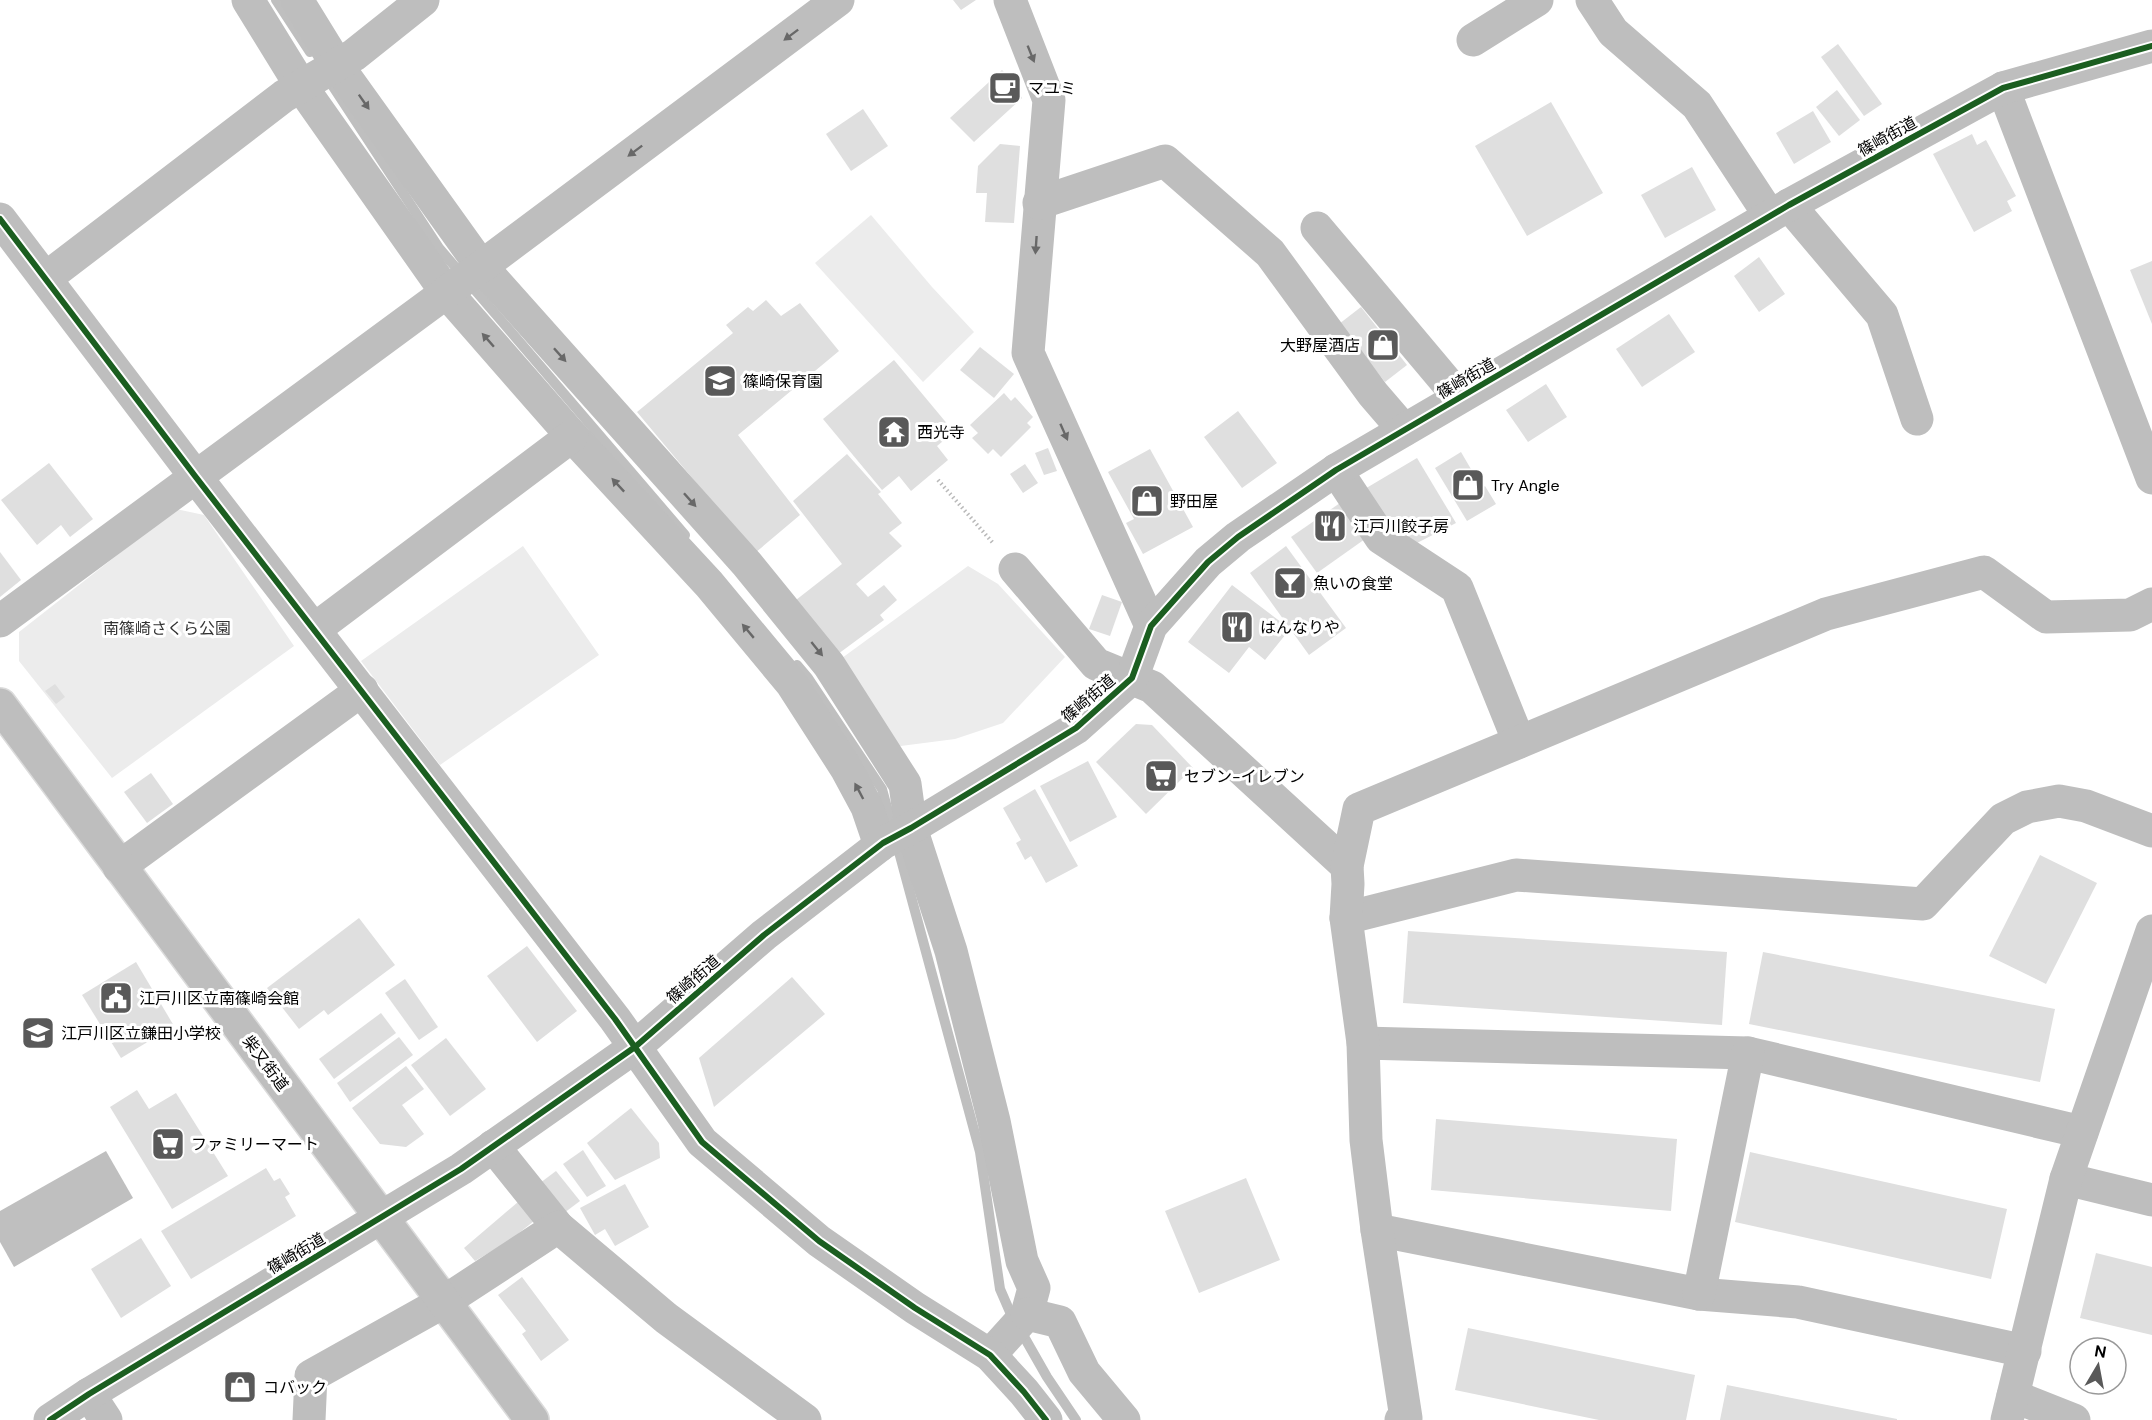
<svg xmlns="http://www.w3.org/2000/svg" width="2152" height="1420" font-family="'DM Sans','Noto Sans JP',sans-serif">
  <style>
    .green { fill: #ececec }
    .water { fill: #bfbfbf }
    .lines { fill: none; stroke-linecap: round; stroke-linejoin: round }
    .stream { stroke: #bfbfbf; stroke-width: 10 }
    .building { fill: #dfdfdf }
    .major-casing { stroke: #dbdbdb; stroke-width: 36 }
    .path { stroke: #b9b9b9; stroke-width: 4; stroke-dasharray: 1.5 3; stroke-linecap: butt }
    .minor { stroke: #bebebe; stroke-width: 33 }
    .major { stroke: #bebebe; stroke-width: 33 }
    .cycleway-casing { stroke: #fff; stroke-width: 10 }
    .cycleway { stroke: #1b5e20; stroke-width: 6 }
    .oneway { fill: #686868 }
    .labels { text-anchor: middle; stroke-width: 6; stroke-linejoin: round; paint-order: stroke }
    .poi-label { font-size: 16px; fill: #000; stroke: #fff; text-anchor: start }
    .street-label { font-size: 16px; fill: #000; stroke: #fff }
    .park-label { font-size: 16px; fill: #333; stroke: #fff }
  </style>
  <rect width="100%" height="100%" fill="#fff"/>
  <g class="green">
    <path d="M 871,215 L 932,287 L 974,332 L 923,382 L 815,263 Z"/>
    <path d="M 176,509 L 204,515 L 294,646 L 112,778 L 19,661 L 19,632 Z"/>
    <path d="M 523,546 L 599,655 L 440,765 L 361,661 Z"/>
    <path d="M 968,566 L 998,584 L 1065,657 L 1003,723 L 955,739 L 893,747 L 842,658 Z"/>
  </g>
  <path class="water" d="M 106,1151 L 133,1198 L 14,1267 L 0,1242 L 0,1211 Z"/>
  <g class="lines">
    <g class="stream">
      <path d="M 276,0 L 310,52"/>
      <path d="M 332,85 L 439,248 L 685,535"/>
      <path d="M 797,665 L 808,678 L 882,789 L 980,1152 L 1000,1289 L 1010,1312 L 1047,1377 L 1076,1420"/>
    </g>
  </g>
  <g class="building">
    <path d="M 953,0 L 976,0 L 961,10 Z"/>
    <path d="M 1838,44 L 1882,104 L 1864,116 L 1821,57 Z"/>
    <path d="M 1002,70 L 1014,83 L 1022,98 L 974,142 L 950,118 Z"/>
    <path d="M 1837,90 L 1860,120 L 1839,136 L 1816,107 Z"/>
    <path d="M 1551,102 L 1603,193 L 1527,236 L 1475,146 Z"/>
    <path d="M 863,109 L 888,146 L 851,171 L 826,134 Z"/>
    <path d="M 1813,111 L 1831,142 L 1794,164 L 1776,133 Z"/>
    <path d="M 1972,134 L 1977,145 L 1986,140 L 2016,196 L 2007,201 L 2012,211 L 1974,232 L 1933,154 Z"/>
    <path d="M 1000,144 L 1020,146 L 1014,223 L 985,222 L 987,193 L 976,193 L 978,166 Z"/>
    <path d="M 1692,167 L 1716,210 L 1665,238 L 1641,195 Z"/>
    <path d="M 1759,257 L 1785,294 L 1759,312 L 1734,276 Z"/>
    <path d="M 2152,261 L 2152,324 L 2130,270 Z"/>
    <path d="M 766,300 L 781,316 L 800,303 L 839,351 L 738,435 L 800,515 L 755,553 L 637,412 L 733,333 L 726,325 L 748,307 L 753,311 Z"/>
    <path d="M 1361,307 L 1407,365 L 1385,382 L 1339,324 Z"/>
    <path d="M 1669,314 L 1695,352 L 1642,387 L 1616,349 Z"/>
    <path d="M 980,347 L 1014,374 L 994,398 L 960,370 Z"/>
    <path d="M 894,360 L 954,432 L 937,446 L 948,460 L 911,491 L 899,476 L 882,490 L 823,419 Z"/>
    <path d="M 1546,384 L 1567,417 L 1528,442 L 1506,410 Z"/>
    <path d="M 1004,393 L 1011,401 L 1015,397 L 1033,417 L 1027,423 L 1031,427 L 1001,457 L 993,449 L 988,454 L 972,438 L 978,433 L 970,425 Z"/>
    <path d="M 1238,411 L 1277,463 L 1242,488 L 1204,437 Z"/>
    <path d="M 1048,448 L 1057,471 L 1044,475 L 1035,453 Z"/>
    <path d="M 1150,449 L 1193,527 L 1143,554 L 1126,523 L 1134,519 L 1108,472 Z"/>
    <path d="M 1461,452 L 1482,488 L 1485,486 L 1496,504 L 1467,521 L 1435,468 Z"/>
    <path d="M 847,454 L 881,492 L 878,494 L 902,523 L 889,533 L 902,546 L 856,584 L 868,597 L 884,585 L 897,600 L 880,615 L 884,620 L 838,654 L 796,600 L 842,564 L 793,501 Z"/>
    <path d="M 1417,458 L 1456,523 L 1417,543 L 1386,526 L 1363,490 Z"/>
    <path d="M 49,463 L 93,519 L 70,537 L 61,525 L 37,545 L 1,500 Z"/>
    <path d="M 1025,464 L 1038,483 L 1023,493 L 1010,474 Z"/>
    <path d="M 1340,503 L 1365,539 L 1317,573 L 1291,537 Z"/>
    <path d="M 1286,546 L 1346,628 L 1309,655 L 1250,573 Z"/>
    <path d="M 0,552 L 21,580 L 0,597 Z"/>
    <path d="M 1232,585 L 1290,629 L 1265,660 L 1249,647 L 1229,673 L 1188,642 Z"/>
    <path d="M 1102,595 L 1122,602 L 1110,636 L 1089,629 Z"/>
    <path d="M 55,684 L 65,697 L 56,704 L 45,691 Z"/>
    <path d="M 1136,724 L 1152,725 L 1193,768 L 1146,814 L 1096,762 Z"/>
    <path d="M 1088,761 L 1117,817 L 1070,842 L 1040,786 Z"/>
    <path d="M 151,773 L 173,804 L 147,823 L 124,792 Z"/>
    <path d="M 1035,789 L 1078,866 L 1046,883 L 1031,856 L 1025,860 L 1016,843 L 1021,840 L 1003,808 Z"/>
    <path d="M 2040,855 L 2097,883 L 2046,984 L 1989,956 Z"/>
    <path d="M 359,918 L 395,965 L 328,1015 L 324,1010 L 299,1029 L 267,988 Z"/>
    <path d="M 1408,931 L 1727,952 L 1722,1025 L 1403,1003 Z"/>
    <path d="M 527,946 L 577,1011 L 537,1042 L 487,976 Z"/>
    <path d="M 1763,952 L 2055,1009 L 2040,1082 L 1749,1024 Z"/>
    <path d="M 136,962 L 174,1026 L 121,1058 L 82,995 Z"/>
    <path d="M 792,977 L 825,1014 L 714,1107 L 699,1058 Z"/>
    <path d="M 405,979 L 438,1027 L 419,1040 L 385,993 Z"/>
    <path d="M 381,1013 L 396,1033 L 334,1079 L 319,1059 Z"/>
    <path d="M 399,1037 L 413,1055 L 350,1102 L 337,1083 Z"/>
    <path d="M 446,1038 L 486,1089 L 450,1116 L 411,1065 Z"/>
    <path d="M 406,1066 L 424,1089 L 402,1105 L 424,1134 L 406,1147 L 380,1144 L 352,1108 Z"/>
    <path d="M 137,1090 L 149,1109 L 176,1093 L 228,1176 L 172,1209 L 110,1107 Z"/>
    <path d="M 631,1108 L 659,1143 L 660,1158 L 615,1180 L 587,1143 Z"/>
    <path d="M 1436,1119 L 1677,1139 L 1671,1211 L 1431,1190 Z"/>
    <path d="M 583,1150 L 606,1186 L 587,1197 L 563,1164 Z"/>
    <path d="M 1750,1152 L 2007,1209 L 1991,1279 L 1735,1222 Z"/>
    <path d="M 266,1168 L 274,1181 L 280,1178 L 290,1194 L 285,1197 L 296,1216 L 191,1279 L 161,1231 Z"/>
    <path d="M 556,1171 L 580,1201 L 560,1216 L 536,1186 Z"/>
    <path d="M 1246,1178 L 1280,1260 L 1199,1293 L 1165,1211 Z"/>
    <path d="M 625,1184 L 649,1227 L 615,1246 L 605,1229 L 595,1235 L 580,1208 Z"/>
    <path d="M 518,1202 L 534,1221 L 509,1241 L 475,1261 L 464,1248 Z"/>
    <path d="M 141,1238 L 171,1286 L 121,1318 L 91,1269 Z"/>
    <path d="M 2096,1253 L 2152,1267 L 2152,1335 L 2080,1318 Z"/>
    <path d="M 522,1277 L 569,1340 L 541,1361 L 522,1334 L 526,1331 L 498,1295 Z"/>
    <path d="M 1468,1328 L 1695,1375 L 1686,1420 L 1599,1420 L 1455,1390 Z"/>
    <path d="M 1727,1385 L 1897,1419 L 1897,1420 L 1720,1420 Z"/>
  </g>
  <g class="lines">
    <defs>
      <path id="major" d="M 0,705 L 532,1420"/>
    </defs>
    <use href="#major" class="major-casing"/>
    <path class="path" d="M 938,480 L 993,543"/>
    <g class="minor">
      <path d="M 248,0 L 301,86 L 446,292 L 572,436 L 709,584 L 792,684 L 846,768 L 867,807 L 880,845"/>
      <path d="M 297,0 L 337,65 L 481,266 L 747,564 L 829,665 L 905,784 L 911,828 L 951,951 L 994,1121 L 1022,1261 L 1034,1288 L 1027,1314 L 990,1355"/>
      <path d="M 1010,0 L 1049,100 L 1028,353 L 1151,626"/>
      <path d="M 1592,0 L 1613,32 L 1697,105 L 1770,216"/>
      <path d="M 1473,40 L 1537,0"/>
      <path d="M 2003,88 L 2152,478"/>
      <path d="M 1039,203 L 1165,161 L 1270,253 L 1373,394 L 1404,430"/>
      <path d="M 1789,205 L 1882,315 L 1917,419"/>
      <path d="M 0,219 L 195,476 L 615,1019 L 702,1142 L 819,1241 L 915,1308 L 990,1355 L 1024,1392 L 1046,1420"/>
      <path d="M 1317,228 L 1459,397"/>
      <path d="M 46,278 L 284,96 L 354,55 L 423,0"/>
      <path d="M 1336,470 L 1381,538 L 1457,588 L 1519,742"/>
      <path d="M 1015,569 L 1096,664 L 1152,687 L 1347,866"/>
      <path d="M 0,621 L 474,272 L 838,0"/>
      <path d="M 315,629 L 572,436"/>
      <path d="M 119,867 L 362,690"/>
      <path d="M 1346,918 L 1516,875 L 1923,904 L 2003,819 L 2027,807 L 2059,801 L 2086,806 L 2152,831"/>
      <path d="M 1363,1043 L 1748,1053 L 2082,1132"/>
      <path d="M 493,1146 L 558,1227"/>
      <path d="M 2066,1179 L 2152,1200"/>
      <path d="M 1377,1230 L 1699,1294 L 1798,1302 L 2025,1351"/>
      <path d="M 1699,1294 L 1748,1053"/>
      <path d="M 1027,1314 L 1060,1322 L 1084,1372 L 1124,1420"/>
      <path d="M 89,1394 L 106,1420"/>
      <path d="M 2013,1396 L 2074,1420"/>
      <path d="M 50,1420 L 89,1394 L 461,1169 L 635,1047 L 764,935 L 883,843 L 911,828 L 1076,728 L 1132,678 L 1151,626 L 1208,562 L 1238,537 L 1336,470 L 1789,205 L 2003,88 L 2152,46"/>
      <path d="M 309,1420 L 311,1376 L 445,1301 L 558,1227 L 666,1318 L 805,1420"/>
      <path d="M 1401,1420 L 1406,1418 L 1377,1230 L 1366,1140 L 1363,1043 L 1346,918 L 1348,884 L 1347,866 L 1359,809 L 1826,614 L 1984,572 L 2046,617 L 2130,615 L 2152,604"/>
      <path d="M 2007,1420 L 2066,1179 L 2152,931"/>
    </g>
    <use href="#major" class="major"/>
    <defs>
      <g id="cycleway">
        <path d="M 0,219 L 195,476 L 615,1019 L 702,1142 L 819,1241 L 915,1308 L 990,1355 L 1024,1392 L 1046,1420"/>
        <path d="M 50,1420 L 89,1394 L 461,1169 L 635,1047 L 764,935 L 883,843 L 911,828 L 1076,728 L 1132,678 L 1151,626 L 1208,562 L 1238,537 L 1336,470 L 1789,205 L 2003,88 L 2152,46"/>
      </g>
    </defs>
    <use href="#cycleway" class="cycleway-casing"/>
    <use href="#cycleway" class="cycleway"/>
  </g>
  <defs><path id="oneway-solid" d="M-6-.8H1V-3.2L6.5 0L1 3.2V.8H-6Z" transform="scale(1.5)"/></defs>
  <g class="oneway">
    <use href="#oneway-solid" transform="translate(791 35) rotate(143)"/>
    <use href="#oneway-solid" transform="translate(1031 54) rotate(68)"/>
    <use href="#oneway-solid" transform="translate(364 102) rotate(55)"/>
    <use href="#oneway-solid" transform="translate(635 151) rotate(143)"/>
    <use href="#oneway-solid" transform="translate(1036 245) rotate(94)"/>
    <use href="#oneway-solid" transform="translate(488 340) rotate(-131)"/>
    <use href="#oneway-solid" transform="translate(560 355) rotate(48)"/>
    <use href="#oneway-solid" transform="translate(1064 432) rotate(66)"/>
    <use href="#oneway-solid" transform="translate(618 485) rotate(-133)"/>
    <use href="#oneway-solid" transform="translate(690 500) rotate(48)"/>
    <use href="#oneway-solid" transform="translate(748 631) rotate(-130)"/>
    <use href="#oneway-solid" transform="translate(817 649) rotate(51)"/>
    <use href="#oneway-solid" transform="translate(859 791) rotate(-118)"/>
  </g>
  <defs>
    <symbol id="cafe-square" viewBox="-11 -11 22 22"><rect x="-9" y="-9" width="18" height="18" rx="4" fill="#595959" stroke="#fff"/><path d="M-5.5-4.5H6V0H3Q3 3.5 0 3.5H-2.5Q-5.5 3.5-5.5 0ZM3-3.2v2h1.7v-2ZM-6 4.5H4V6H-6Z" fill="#fff"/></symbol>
    <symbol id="shop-square" viewBox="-11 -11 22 22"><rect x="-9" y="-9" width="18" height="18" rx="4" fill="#595959" stroke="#fff"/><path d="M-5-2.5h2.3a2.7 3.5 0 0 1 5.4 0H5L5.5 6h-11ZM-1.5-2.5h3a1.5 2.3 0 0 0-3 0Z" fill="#fff"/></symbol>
    <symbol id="school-square" viewBox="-11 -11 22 22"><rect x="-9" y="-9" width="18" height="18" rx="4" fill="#595959" stroke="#fff"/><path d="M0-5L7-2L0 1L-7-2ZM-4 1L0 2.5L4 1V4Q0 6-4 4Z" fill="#fff"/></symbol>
    <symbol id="temple-square" viewBox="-11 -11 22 22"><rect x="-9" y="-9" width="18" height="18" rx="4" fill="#595959" stroke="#fff"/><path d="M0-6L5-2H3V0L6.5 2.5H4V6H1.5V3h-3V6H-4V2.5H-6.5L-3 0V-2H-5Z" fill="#fff"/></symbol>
    <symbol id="restaurant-square" viewBox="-11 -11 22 22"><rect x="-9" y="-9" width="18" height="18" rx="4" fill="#595959" stroke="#fff"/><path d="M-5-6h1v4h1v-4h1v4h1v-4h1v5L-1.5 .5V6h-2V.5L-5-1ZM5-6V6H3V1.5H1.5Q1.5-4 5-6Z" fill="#fff"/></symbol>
    <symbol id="bar-square" viewBox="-11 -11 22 22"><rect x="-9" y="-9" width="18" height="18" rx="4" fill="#595959" stroke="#fff"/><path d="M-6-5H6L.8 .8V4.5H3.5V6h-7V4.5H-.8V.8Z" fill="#fff"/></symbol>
    <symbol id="supermarket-square" viewBox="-11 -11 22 22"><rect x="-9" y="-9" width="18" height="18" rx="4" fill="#595959" stroke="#fff"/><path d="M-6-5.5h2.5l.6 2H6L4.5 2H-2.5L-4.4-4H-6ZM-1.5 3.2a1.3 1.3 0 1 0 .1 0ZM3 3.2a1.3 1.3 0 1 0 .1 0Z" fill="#fff"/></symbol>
    <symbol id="civic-square" viewBox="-11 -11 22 22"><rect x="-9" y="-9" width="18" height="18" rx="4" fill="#595959" stroke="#fff"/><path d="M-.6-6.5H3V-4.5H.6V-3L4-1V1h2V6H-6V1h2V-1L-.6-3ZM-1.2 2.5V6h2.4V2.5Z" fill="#fff"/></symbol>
  </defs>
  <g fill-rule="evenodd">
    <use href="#cafe-square" x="986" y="69" width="38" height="38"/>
    <use href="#shop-square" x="1364" y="326" width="38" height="38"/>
    <use href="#school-square" x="701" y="362" width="38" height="38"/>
    <use href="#temple-square" x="875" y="413" width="38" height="38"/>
    <use href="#shop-square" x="1449" y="466" width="38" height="38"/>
    <use href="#shop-square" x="1128" y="482" width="38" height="38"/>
    <use href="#restaurant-square" x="1311" y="507" width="38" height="38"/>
    <use href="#bar-square" x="1271" y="564" width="38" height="38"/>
    <use href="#restaurant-square" x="1218" y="608" width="38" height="38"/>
    <use href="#supermarket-square" x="1142" y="757" width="38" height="38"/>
    <use href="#civic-square" x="97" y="979" width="38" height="38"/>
    <use href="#school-square" x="19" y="1014" width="38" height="38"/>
    <use href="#supermarket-square" x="149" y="1125" width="38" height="38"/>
    <use href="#shop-square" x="221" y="1368" width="38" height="38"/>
  </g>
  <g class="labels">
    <g class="poi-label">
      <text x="1028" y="94">マユミ</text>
      <text x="1360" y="351" text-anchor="end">大野屋酒店</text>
      <text x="743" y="387">篠崎保育園</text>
      <text x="917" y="438">西光寺</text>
      <text x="1491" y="491">Try Angle</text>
      <text x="1170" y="507">野田屋</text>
      <text x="1353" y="532">江戸川餃子房</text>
      <text x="1313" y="589">魚いの食堂</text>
      <text x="1260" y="633">はんなりや</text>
      <text x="1184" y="782">セブン-イレブン</text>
      <text x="139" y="1004">江戸川区立南篠崎会館</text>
      <text x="61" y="1039">江戸川区立鎌田小学校</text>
      <text x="191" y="1150">ファミリーマート</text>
      <text x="263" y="1393">コバック</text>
    </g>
    <g class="street-label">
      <text transform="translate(1887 136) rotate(-29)" y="6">篠崎街道</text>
      <text transform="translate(1466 378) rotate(-30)" y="6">篠崎街道</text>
      <text transform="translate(1088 698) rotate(-40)" y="6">篠崎街道</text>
      <text transform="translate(693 979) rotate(-41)" y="6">篠崎街道</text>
      <text transform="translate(266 1063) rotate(53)" y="6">柴又街道</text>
      <text transform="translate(296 1253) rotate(-31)" y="6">篠崎街道</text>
    </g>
    <g class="park-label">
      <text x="167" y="634">南篠崎さくら公園</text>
    </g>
  </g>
  <g transform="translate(2098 1366) rotate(10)"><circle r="28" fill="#ffffff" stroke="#999999" stroke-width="1.5"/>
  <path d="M0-4.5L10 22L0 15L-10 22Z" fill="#595959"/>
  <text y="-9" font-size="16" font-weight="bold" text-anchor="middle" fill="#000000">N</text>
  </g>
</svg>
